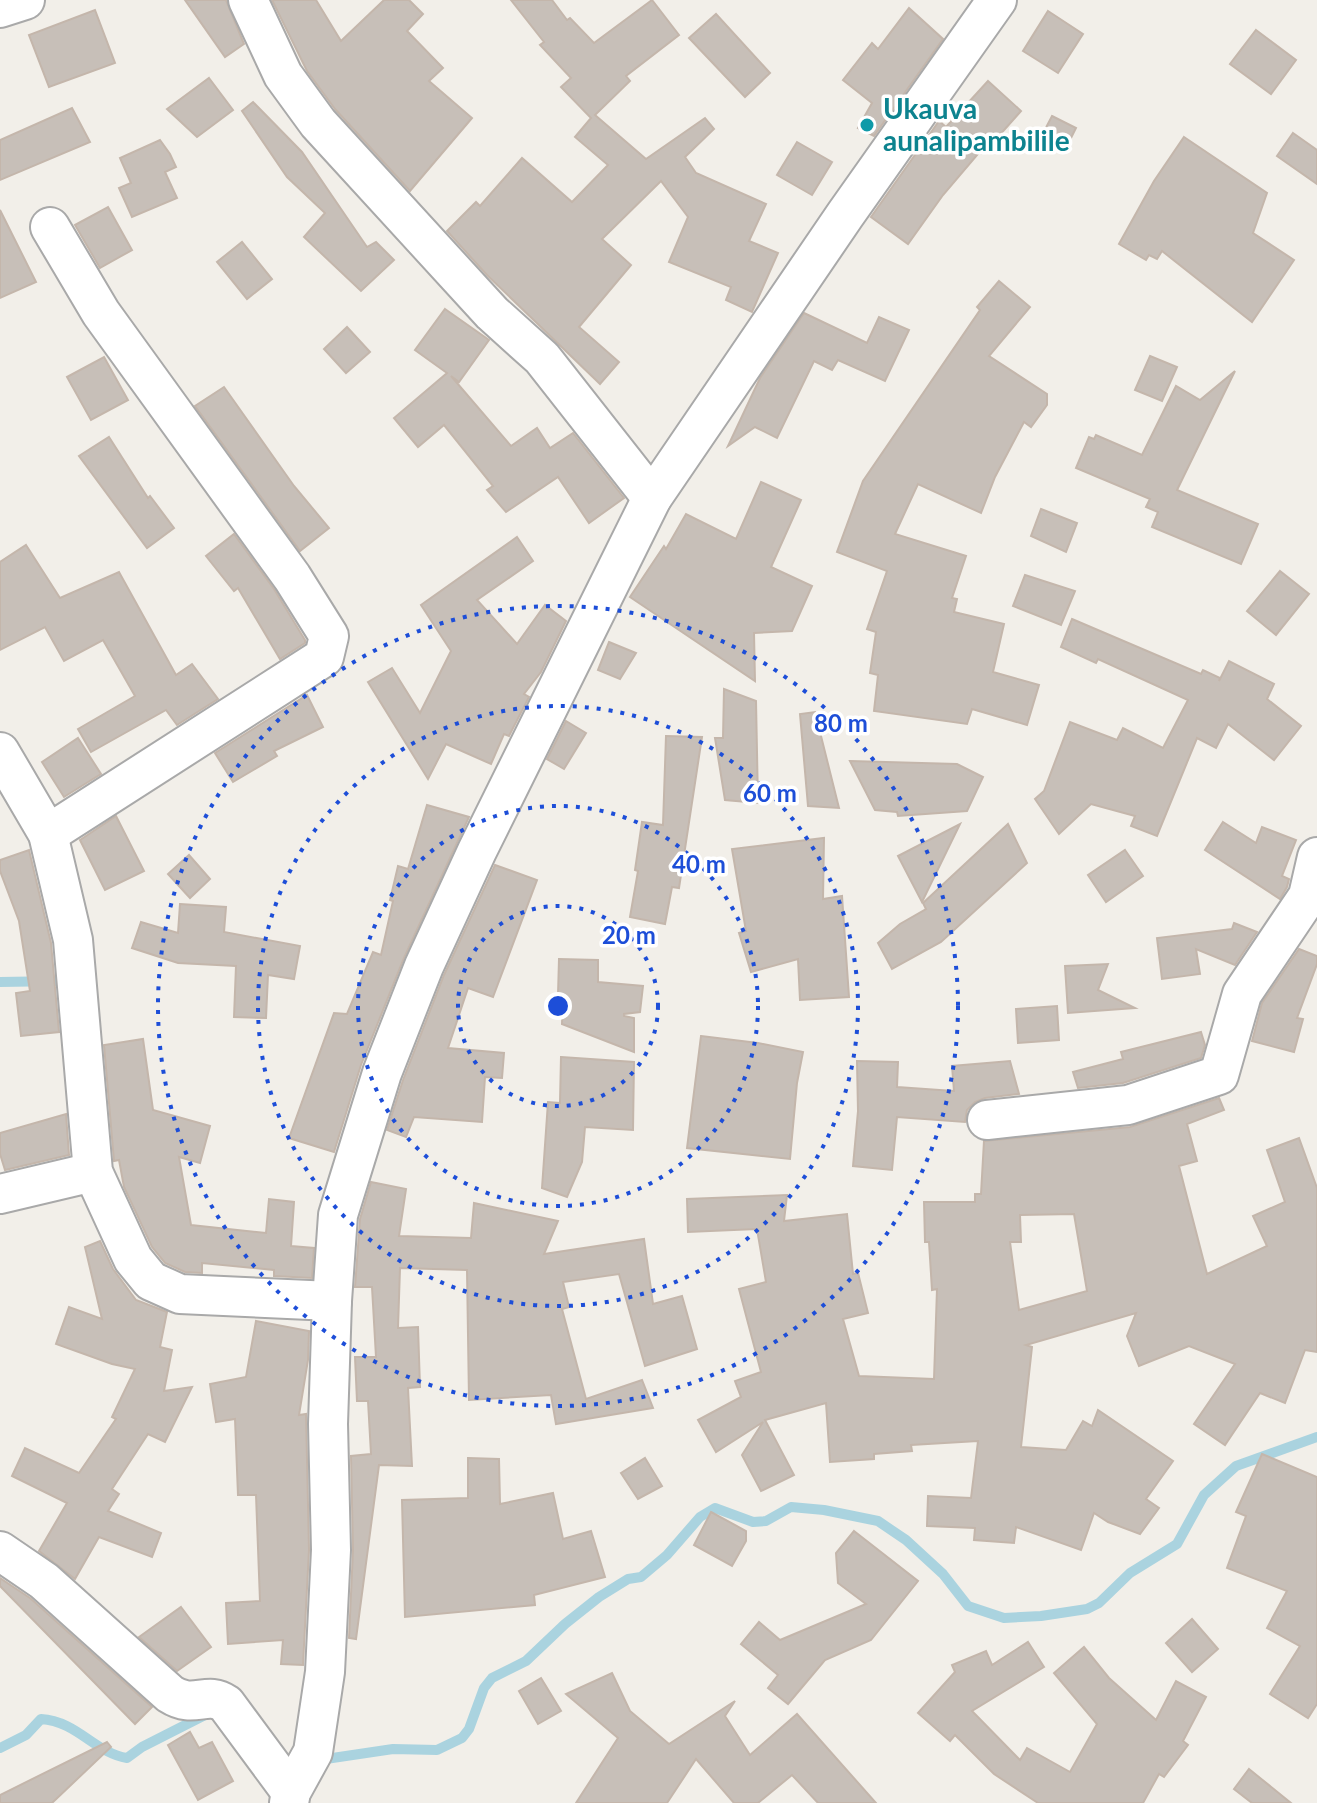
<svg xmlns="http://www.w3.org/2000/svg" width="1317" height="1803" font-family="Lato,sans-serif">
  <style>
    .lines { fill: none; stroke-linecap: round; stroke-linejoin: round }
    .stream { stroke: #aad3df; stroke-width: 10 }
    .building { fill: #c7bfb8; stroke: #c4b6ab; stroke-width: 2; fill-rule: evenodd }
    .street-casing { stroke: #a9a9a9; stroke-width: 42 }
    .street { stroke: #fff; stroke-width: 38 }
    .ring { fill: none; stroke: #1d4ed8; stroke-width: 4; stroke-dasharray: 4 8 }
    .culture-dot { fill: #0f9aa8; stroke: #fff; stroke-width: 3 }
    .labels { text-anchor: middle; stroke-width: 7; stroke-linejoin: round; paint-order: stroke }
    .culture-label { font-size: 28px; font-weight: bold; fill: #0d838f; stroke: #fff; text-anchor: start }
    .centre { fill: #1d4ed8; stroke: #fff; stroke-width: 4 }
    .ring-label { font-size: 24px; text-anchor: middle; font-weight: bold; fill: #1d4ed8; stroke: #fff; stroke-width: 7; stroke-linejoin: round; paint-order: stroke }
  </style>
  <rect width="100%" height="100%" fill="#f2efe9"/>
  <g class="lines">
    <g class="stream">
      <path d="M 0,982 L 62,981"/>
      <path d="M 0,1748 L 26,1735 L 41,1719 C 77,1721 95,1753 127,1758 L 142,1747 L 205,1715"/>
      <path d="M 319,1760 L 393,1749 L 437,1750 L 462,1738 L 469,1729 L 484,1688 L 492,1678 L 526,1661 L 565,1624 L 599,1597 L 628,1579 L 641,1577 L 667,1555 L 700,1517 L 715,1508 L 753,1522 L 766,1521 L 791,1507 L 824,1510 L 878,1521 L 906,1540 L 943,1574 L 968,1606 L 1004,1618 L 1041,1616 L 1087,1609 L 1099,1603 L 1130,1573 L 1177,1544 L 1204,1495 L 1236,1466 L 1317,1437"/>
    </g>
  </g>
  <g class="building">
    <path d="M 185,0 L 226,0 L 244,44 L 225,57 Z"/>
    <path d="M 272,0 L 316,0 L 341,41 L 384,0 L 409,0 L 423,14 L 407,31 L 443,68 L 429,81 L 472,118 L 410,191 L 335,109 L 307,71 Z"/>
    <path d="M 511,0 L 552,0 L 567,20 L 570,18 L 594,43 L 652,0 L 679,35 L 626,76 L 630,81 L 595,115 L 646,159 L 705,118 L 714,129 L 685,157 L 696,173 L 766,204 L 749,241 L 778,253 L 752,312 L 726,300 L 731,287 L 669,262 L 688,217 L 661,181 L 602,239 L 631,265 L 579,327 L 619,362 L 600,384 L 487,275 L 447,231 L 476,202 L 480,206 L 522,158 L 572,202 L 608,165 L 575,137 L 591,118 L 561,87 L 571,78 L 540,45 L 544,42 Z"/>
    <path d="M 909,8 L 943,39 L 874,136 L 858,128 L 872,103 L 843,80 L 872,43 L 878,49 Z"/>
    <path d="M 95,10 L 115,63 L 49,87 L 29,35 Z"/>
    <path d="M 1048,11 L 1083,34 L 1058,73 L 1023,51 Z"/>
    <path d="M 716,14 L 770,73 L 745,97 L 689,38 Z"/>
    <path d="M 1256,30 L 1296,60 L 1271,94 L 1230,64 Z"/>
    <path d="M 209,78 L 233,110 L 197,137 L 167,109 Z"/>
    <path d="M 988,81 L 1021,111 L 997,138 L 994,135 L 943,195 L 908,244 L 871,217 L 939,121 L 946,127 Z"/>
    <path d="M 253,102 L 302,152 L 367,247 L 376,242 L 394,260 L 361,291 L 304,237 L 325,213 L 287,177 L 242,111 Z"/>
    <path d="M 72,108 L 90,142 L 0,180 L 0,140 Z"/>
    <path d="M 1052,116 L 1076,128 L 1065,150 L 1040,139 Z"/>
    <path d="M 1293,133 L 1317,150 L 1317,184 L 1277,156 Z"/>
    <path d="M 1184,137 L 1267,193 L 1253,233 L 1294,260 L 1252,322 L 1162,251 L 1157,259 L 1149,255 L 1146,260 L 1119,244 L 1154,181 Z"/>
    <path d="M 160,140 L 170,154 L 176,167 L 165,172 L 177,198 L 132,217 L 119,188 L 131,183 L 120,158 Z"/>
    <path d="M 797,142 L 832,162 L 812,195 L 777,175 Z"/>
    <path d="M 108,207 L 132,250 L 100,268 L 75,225 Z"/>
    <path d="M 0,210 L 36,282 L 0,298 Z"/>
    <path d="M 242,242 L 272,279 L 247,299 L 217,262 Z"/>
    <path d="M 999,281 L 1030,307 L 989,356 L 1047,394 L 1047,405 L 1031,427 L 1024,422 L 995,477 L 981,513 L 918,484 L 895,534 L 966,556 L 952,598 L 957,599 L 954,612 L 1004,624 L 993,672 L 1039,685 L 1027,725 L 972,709 L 967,724 L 874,711 L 878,675 L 870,673 L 876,632 L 867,629 L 887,571 L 837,552 L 863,481 L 980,310 L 977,307 Z"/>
    <path d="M 445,309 L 489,340 L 459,382 L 451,376 L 511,446 L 537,428 L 550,448 L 573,433 L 624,498 L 589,523 L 558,477 L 506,512 L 487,490 L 493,486 L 444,425 L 418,447 L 394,418 L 447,373 L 415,350 Z"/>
    <path d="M 804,313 L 867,343 L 879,317 L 909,330 L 885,381 L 838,360 L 832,370 L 814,361 L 777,438 L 755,427 L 728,446 L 760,378 Z"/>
    <path d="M 347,327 L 370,352 L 346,373 L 324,349 Z"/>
    <path d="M 1150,356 L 1177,367 L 1162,401 L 1135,390 Z"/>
    <path d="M 104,357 L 128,400 L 91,420 L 67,377 Z"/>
    <path d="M 1235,371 L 1177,490 L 1258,524 L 1241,564 L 1152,527 L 1158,512 L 1146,507 L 1150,499 L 1076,468 L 1089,437 L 1094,439 L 1096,435 L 1142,455 L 1176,386 L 1200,400 Z"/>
    <path d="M 224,387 L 294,486 L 329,528 L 300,551 L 195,406 Z"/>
    <path d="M 109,437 L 148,498 L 150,496 L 174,528 L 147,548 L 79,456 Z"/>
    <path d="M 761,482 L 801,500 L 771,567 L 812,586 L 792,631 L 754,633 L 755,681 L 630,597 L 664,546 L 666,549 L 686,514 L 736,539 Z"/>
    <path d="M 1041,509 L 1077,523 L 1066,552 L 1031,536 Z"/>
    <path d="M 234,534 L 274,589 L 305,640 L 305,643 L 280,659 L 238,588 L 234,591 L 206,556 Z"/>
    <path d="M 517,537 L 533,561 L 477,600 L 517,644 L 545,605 L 566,621 L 541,672 L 524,694 L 529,697 L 509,736 L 504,734 L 491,764 L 446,744 L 428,779 L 368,682 L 392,668 L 420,713 L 451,651 L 421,605 Z"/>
    <path d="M 26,545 L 60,598 L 119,572 L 176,675 L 192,664 L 218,699 L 177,725 L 166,710 L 91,752 L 78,729 L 135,696 L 103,640 L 64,661 L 45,627 L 0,650 L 0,562 Z"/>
    <path d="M 1280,571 L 1309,594 L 1276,635 L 1247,611 Z"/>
    <path d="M 1025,575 L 1075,591 L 1061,625 L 1013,606 Z"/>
    <path d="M 1072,619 L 1201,674 L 1203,670 L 1220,678 L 1219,681 L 1229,661 L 1274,684 L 1267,699 L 1301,726 L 1274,760 L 1228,724 L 1216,748 L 1197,738 L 1157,836 L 1131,826 L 1135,816 L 1091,804 L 1059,834 L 1035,799 L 1044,791 L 1070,722 L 1117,740 L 1123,728 L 1163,748 L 1188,700 L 1098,659 L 1096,663 L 1061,647 Z"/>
    <path d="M 609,642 L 636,653 L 620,679 L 598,670 Z"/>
    <path d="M 724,689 L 756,701 L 758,803 L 725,800 L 715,738 L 723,738 Z"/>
    <path d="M 307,695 L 323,727 L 274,751 L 277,756 L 233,782 L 215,753 Z"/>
    <path d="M 815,712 L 839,808 L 808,806 L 800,714 Z"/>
    <path d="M 566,721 L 586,733 L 564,769 L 547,759 Z"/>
    <path d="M 666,736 L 702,737 L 679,888 L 672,887 L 665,924 L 630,917 L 638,871 L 635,870 L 642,822 L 663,825 Z"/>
    <path d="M 78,738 L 101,774 L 64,797 L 42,762 Z"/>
    <path d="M 850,761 L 957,764 L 983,777 L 967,811 L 898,816 L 897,812 L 875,810 Z"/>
    <path d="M 427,805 L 469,817 L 404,958 L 361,1065 L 334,1152 L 289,1138 L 334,1013 L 347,1014 L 373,952 L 381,955 L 393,901 L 390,900 L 398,866 L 408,869 Z"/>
    <path d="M 116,816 L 144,871 L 105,890 L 80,840 Z"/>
    <path d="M 1223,822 L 1256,843 L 1262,827 L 1296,840 L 1282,876 L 1289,879 L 1287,887 L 1280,899 L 1205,850 Z"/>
    <path d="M 960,824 L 922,902 L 898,856 Z"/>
    <path d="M 1008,824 L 1027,863 L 941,942 L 892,969 L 878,943 L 900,924 L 926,909 L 923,903 Z"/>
    <path d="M 824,838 L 823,899 L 842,896 L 849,997 L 800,1000 L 798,959 L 751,972 L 739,933 L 746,931 L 732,849 Z"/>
    <path d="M 29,850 L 51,943 L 59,1032 L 21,1036 L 16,993 L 30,991 L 19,921 L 0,871 L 0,860 Z"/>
    <path d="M 1125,850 L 1143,876 L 1106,902 L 1088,875 Z"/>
    <path d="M 189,855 L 210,879 L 190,898 L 168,874 Z"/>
    <path d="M 495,865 L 537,880 L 493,997 L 468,988 L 448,1048 L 504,1053 L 502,1078 L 485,1077 L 482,1122 L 414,1117 L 406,1137 L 387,1130 L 403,1080 L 444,975 Z"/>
    <path d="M 180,904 L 226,907 L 224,932 L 300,946 L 294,979 L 268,975 L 266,1018 L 234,1017 L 236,966 L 178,963 L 132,948 L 141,922 L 178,933 Z"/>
    <path d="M 1234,923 L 1257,932 L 1235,965 L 1196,949 L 1200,974 L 1162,979 L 1157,938 L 1232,929 Z"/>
    <path d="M 1299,949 L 1317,956 L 1317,964 L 1297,1018 L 1303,1019 L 1294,1052 L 1252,1041 L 1262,1003 Z"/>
    <path d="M 559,959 L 598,960 L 598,982 L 643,986 L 640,1012 L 624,1014 L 624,1016 L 634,1018 L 634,1052 L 562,1024 L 563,995 L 558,995 Z"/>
    <path d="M 1108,964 L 1098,990 L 1135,1008 L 1068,1013 L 1065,966 Z"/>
    <path d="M 1057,1006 L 1059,1040 L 1018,1043 L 1016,1009 Z"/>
    <path d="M 1201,1032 L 1205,1045 L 1201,1058 L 1123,1083 L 1078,1088 L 1073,1072 L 1123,1059 L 1121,1052 Z"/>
    <path d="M 701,1036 L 758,1043 L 803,1052 L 797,1083 L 790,1159 L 687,1148 Z"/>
    <path d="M 143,1039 L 153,1110 L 210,1126 L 200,1163 L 179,1157 L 191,1225 L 266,1233 L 269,1199 L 294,1202 L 291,1246 L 314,1248 L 312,1278 L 274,1276 L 274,1270 L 202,1263 L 202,1273 L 185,1272 L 165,1263 L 152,1247 L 124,1187 L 119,1160 L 114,1161 L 104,1045 Z"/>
    <path d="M 561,1057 L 634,1062 L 633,1130 L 585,1127 L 582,1162 L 567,1197 L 542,1188 L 548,1102 L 560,1103 Z"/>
    <path d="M 857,1061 L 898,1062 L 897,1087 L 954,1091 L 952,1066 L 1010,1061 L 1019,1094 L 985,1098 L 975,1102 L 967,1110 L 965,1122 L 897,1117 L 892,1170 L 853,1166 L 858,1111 Z"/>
    <path d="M 1219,1098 L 1224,1110 L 1187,1124 L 1197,1161 L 1179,1166 L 1207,1274 L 1267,1246 L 1253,1216 L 1285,1202 L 1267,1150 L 1299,1138 L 1317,1188 L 1317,1352 L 1305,1350 L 1285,1403 L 1260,1393 L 1225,1445 L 1194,1424 L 1235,1364 L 1189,1346 L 1139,1366 L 1127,1336 L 1136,1313 L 1026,1345 L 1032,1347 L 1021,1447 L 1066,1450 L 1083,1421 L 1092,1426 L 1098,1410 L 1173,1461 L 1146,1499 L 1159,1508 L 1140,1534 L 1108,1522 L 1094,1513 L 1081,1550 L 1016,1527 L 1014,1543 L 974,1540 L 975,1528 L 927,1526 L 928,1496 L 971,1498 L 978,1441 L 911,1445 L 912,1451 L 874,1454 L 874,1459 L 830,1462 L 826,1403 L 765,1420 L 794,1475 L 761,1491 L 742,1455 L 763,1422 L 716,1452 L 698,1420 L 741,1397 L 735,1381 L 761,1372 L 739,1289 L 766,1282 L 757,1229 L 688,1232 L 687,1199 L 787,1195 L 784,1221 L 847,1214 L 853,1274 L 858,1273 L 868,1313 L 843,1319 L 859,1376 L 934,1379 L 937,1289 L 932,1290 L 929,1242 L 925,1242 L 924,1202 L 975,1202 L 975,1194 L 981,1194 L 984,1141 L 1130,1127 ZM 1074,1214 L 1087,1291 L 1019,1310 L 1010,1242 L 1021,1242 L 1020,1215 Z"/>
    <path d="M 66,1114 L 69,1155 L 5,1170 L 0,1154 L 0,1133 Z"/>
    <path d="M 371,1182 L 406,1189 L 399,1236 L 471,1238 L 474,1203 L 558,1221 L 544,1254 L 644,1239 L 653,1304 L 682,1296 L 697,1349 L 645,1366 L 619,1274 L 563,1282 L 569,1307 L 562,1309 L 586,1399 L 642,1380 L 653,1408 L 556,1424 L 551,1395 L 469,1400 L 467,1270 L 400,1268 L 398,1328 L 418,1327 L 420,1387 L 408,1388 L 412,1466 L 379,1465 L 356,1639 L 349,1638 L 353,1550 L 351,1456 L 371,1454 L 368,1401 L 357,1401 L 355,1357 L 376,1357 L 372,1287 L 355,1287 L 360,1219 Z"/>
    <path d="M 100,1241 L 113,1269 L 136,1300 L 167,1312 L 160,1347 L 172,1350 L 164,1391 L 192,1387 L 165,1442 L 148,1434 L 112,1489 L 119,1494 L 108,1511 L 161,1533 L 152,1557 L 99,1537 L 75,1579 L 39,1551 L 67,1503 L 12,1476 L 25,1448 L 79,1473 L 116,1419 L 112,1417 L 135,1369 L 112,1364 L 56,1344 L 69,1307 L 102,1319 L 85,1247 Z"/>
    <path d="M 256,1321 L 309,1331 L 308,1360 L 299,1415 L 306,1414 L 309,1550 L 303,1665 L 281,1664 L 283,1640 L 228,1644 L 226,1603 L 260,1601 L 256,1495 L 238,1495 L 235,1419 L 216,1422 L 210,1384 L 246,1377 Z"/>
    <path d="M 1262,1454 L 1317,1477 L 1317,1704 L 1308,1718 L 1270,1694 L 1300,1646 L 1267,1628 L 1287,1591 L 1227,1568 L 1246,1516 L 1236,1512 Z"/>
    <path d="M 468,1458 L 499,1459 L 500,1504 L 553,1493 L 563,1539 L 591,1531 L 605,1577 L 534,1595 L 535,1605 L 405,1617 L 402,1500 L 468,1498 Z"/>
    <path d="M 645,1458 L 662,1486 L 638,1499 L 621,1473 Z"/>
    <path d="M 711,1512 L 746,1531 L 746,1541 L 732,1566 L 694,1545 Z"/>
    <path d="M 854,1531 L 918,1581 L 871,1640 L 825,1660 L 788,1704 L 768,1688 L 778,1675 L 741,1644 L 759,1622 L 780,1640 L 866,1604 L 838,1583 L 836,1553 Z"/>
    <path d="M 0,1578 L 30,1598 L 152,1707 L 135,1724 L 0,1586 Z"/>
    <path d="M 181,1607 L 211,1647 L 177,1671 L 139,1637 Z"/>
    <path d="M 1192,1619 L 1218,1649 L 1192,1672 L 1166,1643 Z"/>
    <path d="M 1028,1642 L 1044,1667 L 972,1711 L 1020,1760 L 1027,1748 L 1070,1772 L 1097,1724 L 1054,1673 L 1084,1647 L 1109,1678 L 1156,1720 L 1176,1681 L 1206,1697 L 1183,1741 L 1188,1745 L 1164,1777 L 1159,1774 L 1143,1803 L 1038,1803 L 994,1774 L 955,1735 L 950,1741 L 918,1713 L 955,1672 L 952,1665 L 986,1651 L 992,1665 Z"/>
    <path d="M 612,1673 L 630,1711 L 669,1744 L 735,1701 L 725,1716 L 750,1755 L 797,1714 L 876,1803 L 818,1803 L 792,1775 L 758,1803 L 734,1803 L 696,1759 L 667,1803 L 576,1803 L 618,1738 L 566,1694 Z"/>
    <path d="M 541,1678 L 561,1711 L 538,1724 L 519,1691 Z"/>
    <path d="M 190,1732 L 199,1748 L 212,1742 L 233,1781 L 198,1800 L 168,1745 Z"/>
    <path d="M 107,1742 L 111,1747 L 52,1803 L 0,1803 L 0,1795 Z"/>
    <path d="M 1249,1769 L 1291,1803 L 1252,1803 L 1234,1789 Z"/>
  </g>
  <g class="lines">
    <defs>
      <g id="street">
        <path d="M 248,0 L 283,75 L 318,123 L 492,313 L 542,358 L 652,498"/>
        <path d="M 0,8 L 25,0"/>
        <path d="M 0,752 L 48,834 L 73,940 L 93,1172 L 133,1259 L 151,1281 L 180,1294 L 332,1301"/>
        <path d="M 48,834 L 324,657 L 329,636 L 292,577 L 101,313 L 50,227"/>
        <path d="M 987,1120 L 1128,1105 L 1219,1075 L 1242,994 L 1308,896 L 1317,857"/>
        <path d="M 0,1194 L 93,1172"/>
        <path d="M 0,1551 L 44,1581 L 170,1694 C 195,1710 206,1690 226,1704 L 291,1792"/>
        <path d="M 289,1803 L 291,1792 L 313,1752 L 325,1672 L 331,1550 L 328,1424 L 332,1301 L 338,1215 L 382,1073 L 424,966 L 477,851 L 652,498 L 845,215 L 997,0"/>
      </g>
    </defs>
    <use href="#street" class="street-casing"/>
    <use href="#street" class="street"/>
  </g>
  <g class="ring">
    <circle cx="558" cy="1006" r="100"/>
    <circle cx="558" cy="1006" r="200"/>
    <circle cx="558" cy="1006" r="300"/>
    <circle cx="558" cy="1006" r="400"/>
  </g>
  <circle class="culture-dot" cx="867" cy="125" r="8"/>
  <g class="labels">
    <g class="culture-label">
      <text x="883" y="119">Ukauva<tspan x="883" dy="32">aunalipambilile</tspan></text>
    </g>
  </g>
  <circle cx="558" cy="1006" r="12" class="centre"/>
  <g class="ring-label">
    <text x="841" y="732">80 m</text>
    <text x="770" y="802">60 m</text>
    <text x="699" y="873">40 m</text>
    <text x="629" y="944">20 m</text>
  </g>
</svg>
